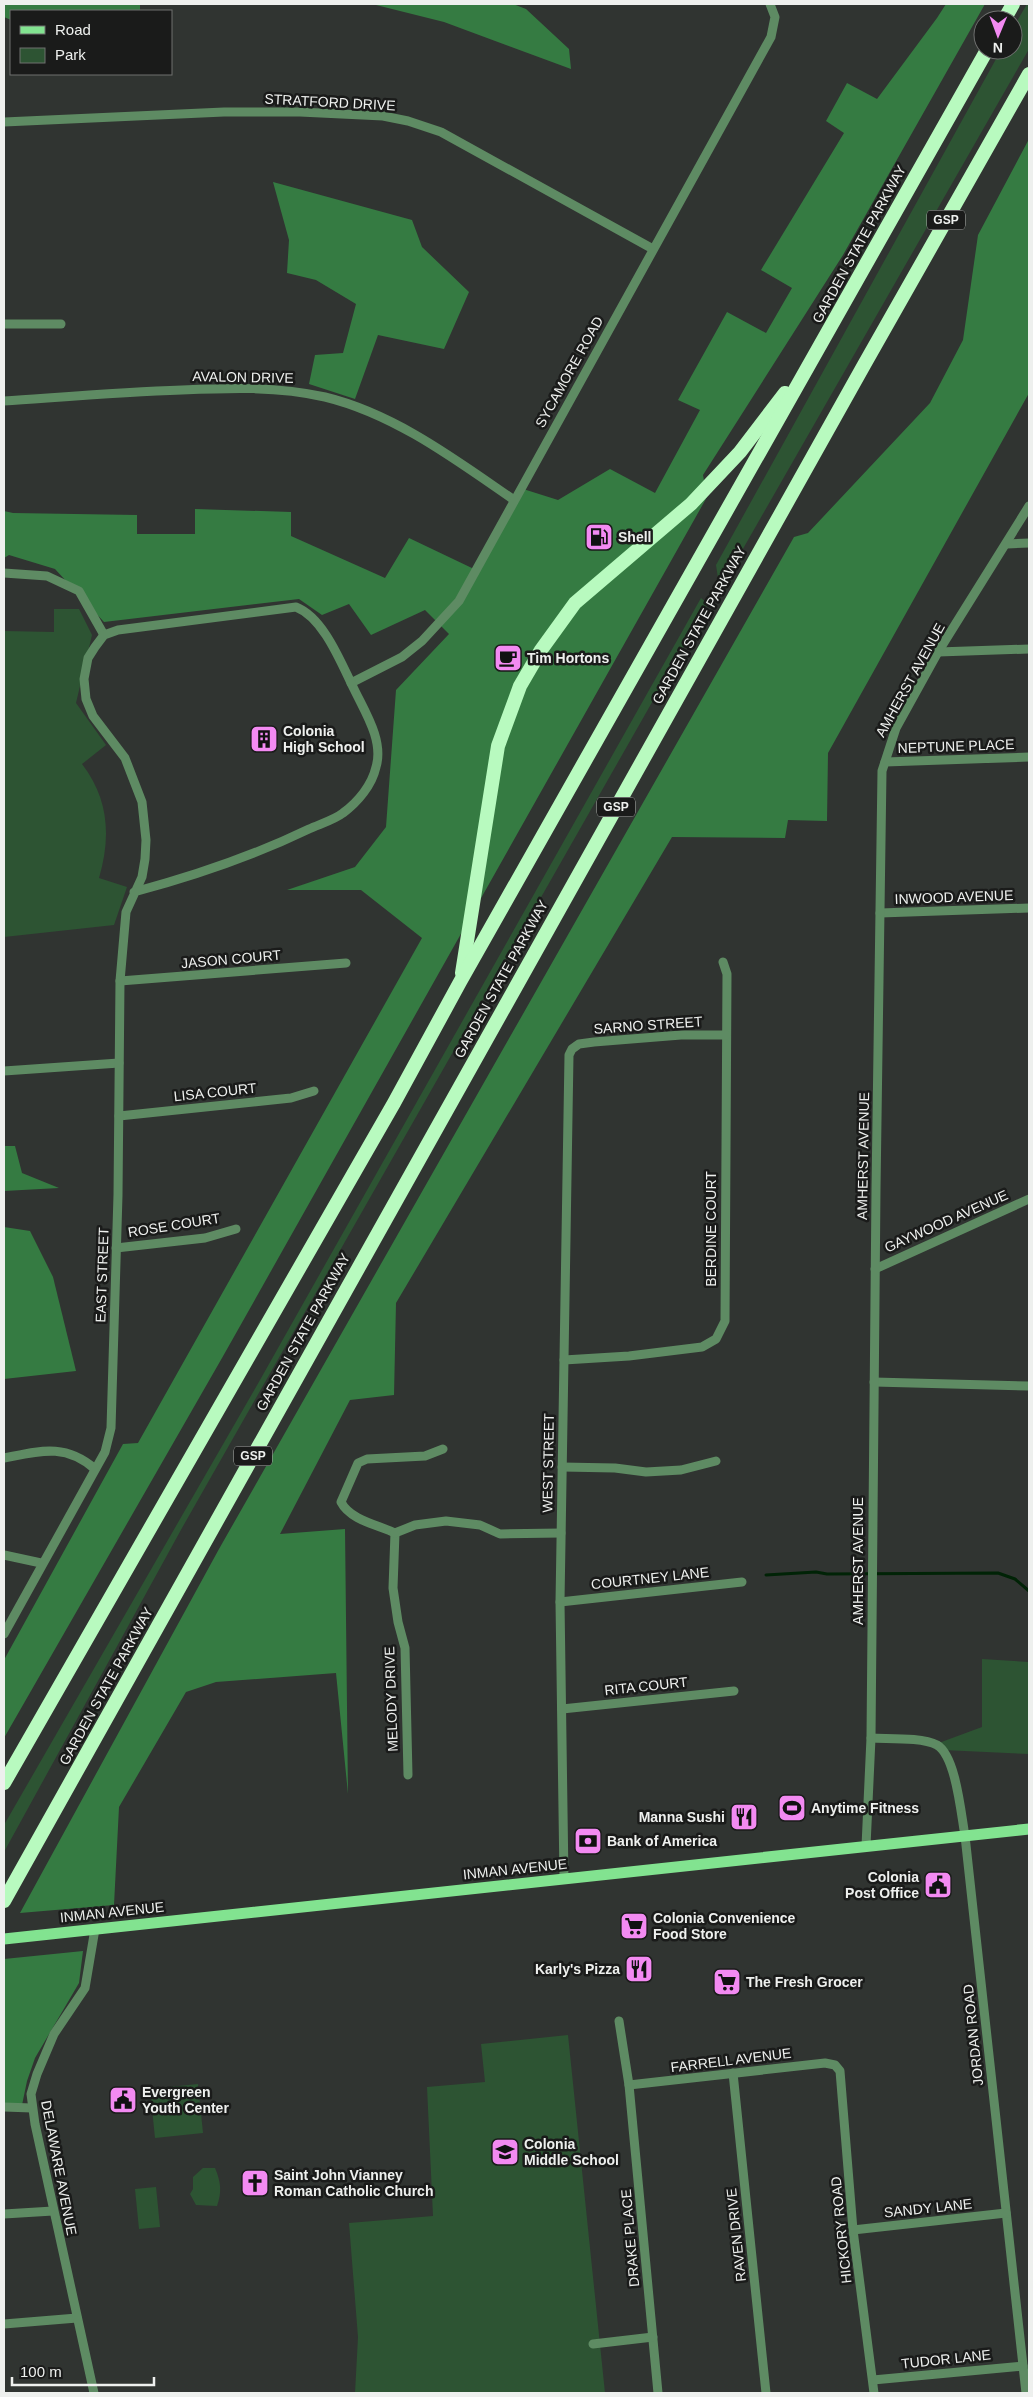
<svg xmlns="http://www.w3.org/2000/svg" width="1033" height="2397" font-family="Arial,sans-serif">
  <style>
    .green { fill: #2d5433 }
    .forest { fill: #357b42 }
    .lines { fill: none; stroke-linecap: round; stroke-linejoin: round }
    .stream { stroke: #002306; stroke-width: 3 }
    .minor { stroke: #5e8b63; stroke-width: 9 }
    .major { stroke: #82e390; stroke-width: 11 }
    .highway { stroke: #b8fabf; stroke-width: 14 }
    .labels { text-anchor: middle; stroke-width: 5; stroke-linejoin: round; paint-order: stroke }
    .shield { fill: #1a1b1a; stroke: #aeb0ae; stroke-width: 1 }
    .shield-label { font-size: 12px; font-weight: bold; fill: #eef0ee }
    .street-label { font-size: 14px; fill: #eef0ee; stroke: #1a1b1a }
    .poi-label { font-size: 14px; font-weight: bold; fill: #eef0ee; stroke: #1a1b1a; text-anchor: start }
  </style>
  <rect width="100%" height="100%" fill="#303431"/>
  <g class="green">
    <path d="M 1027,4 L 1029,4 L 1029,49 L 740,554 L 724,576 L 718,578 L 716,565 L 1001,50 L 1013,50 L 1013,28 Z"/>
    <path d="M 701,598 L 708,604 L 182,1528 L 4,1852 L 4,1825 L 260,1380 Z"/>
    <path d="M 54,609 L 79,609 L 92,635 L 76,703 L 106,745 L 82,764 C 109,799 111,837 99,878 L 127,887 L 114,925 L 4,937 L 4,631 L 54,632 Z"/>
    <path d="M 982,1659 L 1029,1662 L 1029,1754 L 943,1750 L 936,1744 L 982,1727 Z"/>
    <path d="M 568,2035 L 605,2393 L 355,2393 L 358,2337 L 349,2223 L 433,2216 L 427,2087 L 485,2082 L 481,2044 Z"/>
    <path d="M 198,2084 L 203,2133 L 155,2138 L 150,2089 Z"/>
    <path d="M 203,2168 L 215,2168 C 221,2182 222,2192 217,2206 L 196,2205 L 190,2194 L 193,2189 L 193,2177 Z"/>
    <path d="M 156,2187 L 160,2227 L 139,2229 L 135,2189 Z"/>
  </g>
  <g class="forest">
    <path d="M 4,4 L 140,4 L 140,11 L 11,11 L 11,20 L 4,17 Z"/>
    <path d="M 372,4 L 513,4 L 526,9 L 569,49 L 571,69 L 444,22 Z"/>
    <path d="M 946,4 L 985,4 L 843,255 L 703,475 L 707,497 L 222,1358 L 4,1738 L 4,1660 L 123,1444 L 138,1443 L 422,938 L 361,890 L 287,890 L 355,867 L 386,827 L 396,690 L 449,634 L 425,610 L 371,635 L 349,604 L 322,615 L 299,599 L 104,622 L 55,569 L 9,555 L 4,558 L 4,511 L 13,513 L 137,515 L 137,534 L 195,534 L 195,509 L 291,512 L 291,536 L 385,578 L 409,538 L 474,569 L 520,488 L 558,500 L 610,469 L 655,493 L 700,410 L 678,400 L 727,312 L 766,333 L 792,288 L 761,270 L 844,133 L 826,121 L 847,83 L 877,99 L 937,18 Z"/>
    <path d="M 1029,139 L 1029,393 L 828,753 L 827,821 L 788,820 L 785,838 L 672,837 L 396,1303 L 394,1395 L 350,1400 L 280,1534 L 345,1529 L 348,1794 L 336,1673 L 216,1682 L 186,1692 L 119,1807 L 114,1905 L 20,1913 L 219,1549 L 794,537 L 808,533 L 930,403 L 963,340 L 978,235 Z"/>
    <path d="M 273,182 L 412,220 L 422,247 L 469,292 L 444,349 L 378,335 L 355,399 L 309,384 L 315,355 L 343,353 L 356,304 L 316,280 L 287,273 L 289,240 Z"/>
    <path d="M 4,1146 L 15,1146 L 22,1173 L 59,1188 L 4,1191 Z"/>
    <path d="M 4,1227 L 30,1231 L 53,1277 L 76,1371 L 4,1379 Z"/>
    <path d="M 83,1951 L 79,1983 L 35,2058 L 27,2081 L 22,2105 L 4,2106 L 4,1959 Z"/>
  </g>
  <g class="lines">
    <path class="stream" d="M 766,1575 L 816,1572 L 827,1574 L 998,1573 L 1015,1579 L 1029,1591"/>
    <g class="minor">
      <path d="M 4,122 L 224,112 L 300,112 L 383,116 L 408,121 L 441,132 L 653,249"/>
      <path d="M 4,324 L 61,324"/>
      <path d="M 4,401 C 63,397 122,392 182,390 C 229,388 278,386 325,397 C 395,414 456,460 514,500"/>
      <path d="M 1007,544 L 1029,543"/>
      <path d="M 4,573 L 47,576 L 79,591 L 104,635"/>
      <path d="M 938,652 L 1029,649"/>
      <path d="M 351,683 L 402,657 L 422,641 L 459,601 L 771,37 L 775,17 L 770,4"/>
      <path d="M 885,762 L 1029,757"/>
      <path d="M 880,913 L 1029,908"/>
      <path d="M 120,981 L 346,963"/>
      <path d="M 4,1071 L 119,1063"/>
      <path d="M 119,1116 L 291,1098 L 314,1091"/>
      <path d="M 116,1248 L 205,1238 L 236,1229"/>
      <path d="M 875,1269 L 1029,1199"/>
      <path d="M 564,1360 L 629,1356 L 702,1347 L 716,1339 L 725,1321 L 727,974 L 723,962"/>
      <path d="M 874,1382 L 1029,1386"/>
      <path d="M 4,1458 C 40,1451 65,1443 95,1469"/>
      <path d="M 562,1467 L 615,1468 L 646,1472 L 681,1470 L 716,1461"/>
      <path d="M 395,1533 L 393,1588 L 398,1622 L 405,1648 L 408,1775"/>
      <path d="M 395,1533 C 378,1525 350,1520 341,1502 L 358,1463 L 367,1459 L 425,1456 L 443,1449"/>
      <path d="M 395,1533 L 415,1525 L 446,1521 L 480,1525 L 500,1534 L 561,1533"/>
      <path d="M 4,1555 L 41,1563"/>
      <path d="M 560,1602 L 742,1582"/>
      <path d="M 4,1634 L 105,1452 L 111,1428 L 118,1195 L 120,981 L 126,912 L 142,877 L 145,859 L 146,840 L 142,802 L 125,758 L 93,716 L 86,699 L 84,679 L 88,658 L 95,647 L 104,635 L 118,630 L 296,607 C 324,618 341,663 354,689 C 365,712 384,741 376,767 C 372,785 358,802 343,813 C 334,820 320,824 309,829 C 253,856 194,876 134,892"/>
      <path d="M 562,1709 L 734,1691"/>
      <path d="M 871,1738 C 889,1739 922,1737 937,1745 C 956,1756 961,1814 965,1836 L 1026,2393"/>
      <path d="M 866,1846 L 871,1738 L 876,1189 L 882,771 L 896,728 L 938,652 L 1029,506"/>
      <path d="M 564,1879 L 560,1602 L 569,1055 L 572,1049 L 579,1044 L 594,1042 L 681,1035 L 726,1035"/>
      <path d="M 619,2021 L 629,2085 L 658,2393"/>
      <path d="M 733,2073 L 766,2393"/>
      <path d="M 629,2085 L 825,2063 L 835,2065 L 840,2071 L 853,2230 L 874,2393"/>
      <path d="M 4,2107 L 32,2108"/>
      <path d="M 4,2214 L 53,2211"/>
      <path d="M 853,2230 L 1006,2213"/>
      <path d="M 4,2324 L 77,2318"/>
      <path d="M 593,2344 L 653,2337"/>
      <path d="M 873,2380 L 1023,2366"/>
      <path d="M 94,2393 L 35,2124 L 31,2094 L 37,2074 L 54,2034 L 85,1988 L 95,1929"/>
    </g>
    <path class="major" d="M 4,1939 L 1029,1829"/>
    <g class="highway">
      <path d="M 1004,20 L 1013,4"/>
      <path d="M 462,973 L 498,746 L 520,686 L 541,650 L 575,603 L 691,504 L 740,452 L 785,393"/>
      <path d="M 4,1783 L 394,1103 L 460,982 L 987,50"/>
      <path d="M 4,1901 L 864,365 L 1029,74"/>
    </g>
  </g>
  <defs>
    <symbol id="fuel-square" viewBox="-11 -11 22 22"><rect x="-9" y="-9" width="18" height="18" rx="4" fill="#f38af2" stroke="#1a1b1a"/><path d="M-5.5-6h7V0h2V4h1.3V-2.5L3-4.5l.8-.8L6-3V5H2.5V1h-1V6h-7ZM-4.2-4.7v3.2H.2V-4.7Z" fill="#111"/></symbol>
    <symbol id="cafe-square" viewBox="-11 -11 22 22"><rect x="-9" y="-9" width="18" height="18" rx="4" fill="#f38af2" stroke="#1a1b1a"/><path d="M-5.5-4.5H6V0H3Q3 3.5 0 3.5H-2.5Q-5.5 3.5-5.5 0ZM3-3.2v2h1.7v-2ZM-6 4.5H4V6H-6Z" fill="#111"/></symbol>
    <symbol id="building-square" viewBox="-11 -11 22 22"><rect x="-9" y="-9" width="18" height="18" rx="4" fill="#f38af2" stroke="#1a1b1a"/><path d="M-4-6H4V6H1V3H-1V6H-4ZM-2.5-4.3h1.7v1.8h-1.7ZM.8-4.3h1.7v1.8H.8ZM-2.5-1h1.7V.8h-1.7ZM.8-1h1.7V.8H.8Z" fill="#111"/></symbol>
    <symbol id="stadium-square" viewBox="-11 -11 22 22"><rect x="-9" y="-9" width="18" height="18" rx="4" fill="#f38af2" stroke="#1a1b1a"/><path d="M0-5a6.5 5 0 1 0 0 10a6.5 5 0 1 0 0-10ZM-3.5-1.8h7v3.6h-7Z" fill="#111"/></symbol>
    <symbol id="restaurant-square" viewBox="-11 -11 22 22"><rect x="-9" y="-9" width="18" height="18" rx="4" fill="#f38af2" stroke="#1a1b1a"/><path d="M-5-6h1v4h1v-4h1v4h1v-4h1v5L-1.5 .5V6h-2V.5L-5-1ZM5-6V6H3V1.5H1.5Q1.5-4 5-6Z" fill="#111"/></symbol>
    <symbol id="bank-square" viewBox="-11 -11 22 22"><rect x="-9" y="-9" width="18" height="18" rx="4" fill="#f38af2" stroke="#1a1b1a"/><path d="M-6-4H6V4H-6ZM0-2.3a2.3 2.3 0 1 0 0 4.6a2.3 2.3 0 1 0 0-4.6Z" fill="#111"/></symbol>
    <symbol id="civic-square" viewBox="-11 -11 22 22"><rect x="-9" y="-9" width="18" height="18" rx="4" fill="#f38af2" stroke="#1a1b1a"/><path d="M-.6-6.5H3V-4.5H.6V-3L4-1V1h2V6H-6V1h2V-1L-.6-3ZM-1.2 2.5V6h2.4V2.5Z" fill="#111"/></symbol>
    <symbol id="supermarket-square" viewBox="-11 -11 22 22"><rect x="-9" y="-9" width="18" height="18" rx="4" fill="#f38af2" stroke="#1a1b1a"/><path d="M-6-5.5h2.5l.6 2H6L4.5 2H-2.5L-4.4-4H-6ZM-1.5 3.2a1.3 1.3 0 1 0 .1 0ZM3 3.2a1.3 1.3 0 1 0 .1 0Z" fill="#111"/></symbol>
    <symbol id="school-square" viewBox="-11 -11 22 22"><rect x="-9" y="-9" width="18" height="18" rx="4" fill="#f38af2" stroke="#1a1b1a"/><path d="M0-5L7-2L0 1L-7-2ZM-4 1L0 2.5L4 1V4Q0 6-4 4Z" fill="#111"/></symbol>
    <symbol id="church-square" viewBox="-11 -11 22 22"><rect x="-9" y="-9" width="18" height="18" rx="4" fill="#f38af2" stroke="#1a1b1a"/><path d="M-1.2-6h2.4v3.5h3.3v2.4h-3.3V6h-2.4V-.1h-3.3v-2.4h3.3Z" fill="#111"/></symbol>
  </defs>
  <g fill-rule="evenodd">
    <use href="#fuel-square" x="583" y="521" width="32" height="32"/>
    <use href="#cafe-square" x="492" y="642" width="32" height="32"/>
    <use href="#building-square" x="248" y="723" width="32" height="32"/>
    <use href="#stadium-square" x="776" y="1792" width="32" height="32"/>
    <use href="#restaurant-square" x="728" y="1801" width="32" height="32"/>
    <use href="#bank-square" x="572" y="1825" width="32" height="32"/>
    <use href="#civic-square" x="922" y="1869" width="32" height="32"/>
    <use href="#supermarket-square" x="618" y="1910" width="32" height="32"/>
    <use href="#restaurant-square" x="623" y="1953" width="32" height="32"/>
    <use href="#supermarket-square" x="711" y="1966" width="32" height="32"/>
    <use href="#civic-square" x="107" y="2084" width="32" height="32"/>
    <use href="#school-square" x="489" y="2136" width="32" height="32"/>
    <use href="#church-square" x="239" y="2167" width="32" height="32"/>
  </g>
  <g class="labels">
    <g class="shield">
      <rect x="927" y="210.5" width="38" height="19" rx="4"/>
      <rect x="597" y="797.5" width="38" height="19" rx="4"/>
      <rect x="234" y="1446.5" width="38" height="19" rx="4"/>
    </g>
    <g class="shield-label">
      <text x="946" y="224">GSP</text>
      <text x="616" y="811">GSP</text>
      <text x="253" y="1460">GSP</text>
    </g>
    <g class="street-label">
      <text transform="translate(330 102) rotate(3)" y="5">STRATFORD DRIVE</text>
      <text transform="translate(859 244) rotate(-61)" y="5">GARDEN STATE PARKWAY</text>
      <text transform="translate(569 372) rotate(-61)" y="5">SYCAMORE ROAD</text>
      <text transform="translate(243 377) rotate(1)" y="5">AVALON DRIVE</text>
      <text transform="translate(699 625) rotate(-61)" y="5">GARDEN STATE PARKWAY</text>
      <text transform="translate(910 680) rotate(-61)" y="5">AMHERST AVENUE</text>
      <text transform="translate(956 746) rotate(-2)" y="5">NEPTUNE PLACE</text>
      <text transform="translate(954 897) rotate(-2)" y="5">INWOOD AVENUE</text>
      <text transform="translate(231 959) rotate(-5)" y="5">JASON COURT</text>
      <text transform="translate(501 979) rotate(-61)" y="5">GARDEN STATE PARKWAY</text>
      <text transform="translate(648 1025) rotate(-4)" y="5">SARNO STREET</text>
      <text transform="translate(215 1092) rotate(-6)" y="5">LISA COURT</text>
      <text transform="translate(863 1156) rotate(-89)" y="5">AMHERST AVENUE</text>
      <text transform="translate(946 1221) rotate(-24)" y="5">GAYWOOD AVENUE</text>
      <text transform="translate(174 1225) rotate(-9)" y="5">ROSE COURT</text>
      <text transform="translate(711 1229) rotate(-90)" y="5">BERDINE COURT</text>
      <text transform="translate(102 1275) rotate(-88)" y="5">EAST STREET</text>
      <text transform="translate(303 1332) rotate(-61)" y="5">GARDEN STATE PARKWAY</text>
      <text transform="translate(548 1463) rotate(-89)" y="5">WEST STREET</text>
      <text transform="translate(858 1561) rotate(-90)" y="5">AMHERST AVENUE</text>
      <text transform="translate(650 1578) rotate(-6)" y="5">COURTNEY LANE</text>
      <text transform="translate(106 1686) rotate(-61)" y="5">GARDEN STATE PARKWAY</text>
      <text transform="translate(646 1686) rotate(-6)" y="5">RITA COURT</text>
      <text transform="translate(391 1699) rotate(-92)" y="5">MELODY DRIVE</text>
      <text transform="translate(515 1869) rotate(-6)" y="5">INMAN AVENUE</text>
      <text transform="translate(112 1912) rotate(-6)" y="5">INMAN AVENUE</text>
      <text transform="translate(973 2035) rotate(-96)" y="5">JORDAN ROAD</text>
      <text transform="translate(731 2060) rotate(-7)" y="5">FARRELL AVENUE</text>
      <text transform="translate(59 2168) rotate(79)" y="5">DELAWARE AVENUE</text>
      <text transform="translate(928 2208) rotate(-6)" y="5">SANDY LANE</text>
      <text transform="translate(841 2230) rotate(-96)" y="5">HICKORY ROAD</text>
      <text transform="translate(736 2235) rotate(-96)" y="5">RAVEN DRIVE</text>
      <text transform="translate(630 2238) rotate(-95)" y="5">DRAKE PLACE</text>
      <text transform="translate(946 2359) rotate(-6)" y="5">TUDOR LANE</text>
    </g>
    <g class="poi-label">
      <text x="618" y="542">Shell</text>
      <text x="527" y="663">Tim Hortons</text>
      <text x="283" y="736">Colonia<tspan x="283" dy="16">High School</tspan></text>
      <text x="811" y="1813">Anytime Fitness</text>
      <text x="725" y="1822" text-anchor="end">Manna Sushi</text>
      <text x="607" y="1846">Bank of America</text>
      <text x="919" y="1882" text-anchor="end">Colonia<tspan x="919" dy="16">Post Office</tspan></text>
      <text x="653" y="1923">Colonia Convenience<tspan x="653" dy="16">Food Store</tspan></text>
      <text x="620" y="1974" text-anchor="end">Karly's Pizza</text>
      <text x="746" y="1987">The Fresh Grocer</text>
      <text x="142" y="2097">Evergreen<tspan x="142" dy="16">Youth Center</tspan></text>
      <text x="524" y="2149">Colonia<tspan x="524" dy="16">Middle School</tspan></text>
      <text x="274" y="2180">Saint John Vianney<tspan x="274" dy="16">Roman Catholic Church</tspan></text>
    </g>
  </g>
  <rect width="1033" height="2397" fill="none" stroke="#eef0ee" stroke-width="10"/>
  <rect x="10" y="10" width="162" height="65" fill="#1a1b1a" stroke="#6f706f"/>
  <rect x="20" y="26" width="25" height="8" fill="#82e390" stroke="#6f706f"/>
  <text x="55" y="35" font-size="15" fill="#eef0ee">Road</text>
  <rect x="20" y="48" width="25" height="15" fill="#2d5433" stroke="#6f706f"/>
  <text x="55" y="60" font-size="15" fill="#eef0ee">Park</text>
  <g transform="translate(998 35) rotate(181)"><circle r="24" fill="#1a1b1a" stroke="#6f706f"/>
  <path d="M0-4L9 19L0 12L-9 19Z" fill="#f38af2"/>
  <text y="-8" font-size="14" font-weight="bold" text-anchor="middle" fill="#eef0ee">N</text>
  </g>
  <path d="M12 2377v8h142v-8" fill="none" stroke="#eef0ee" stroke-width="2.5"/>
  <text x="20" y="2377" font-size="15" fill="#eef0ee" stroke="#1a1b1a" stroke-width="4" paint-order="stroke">100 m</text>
</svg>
